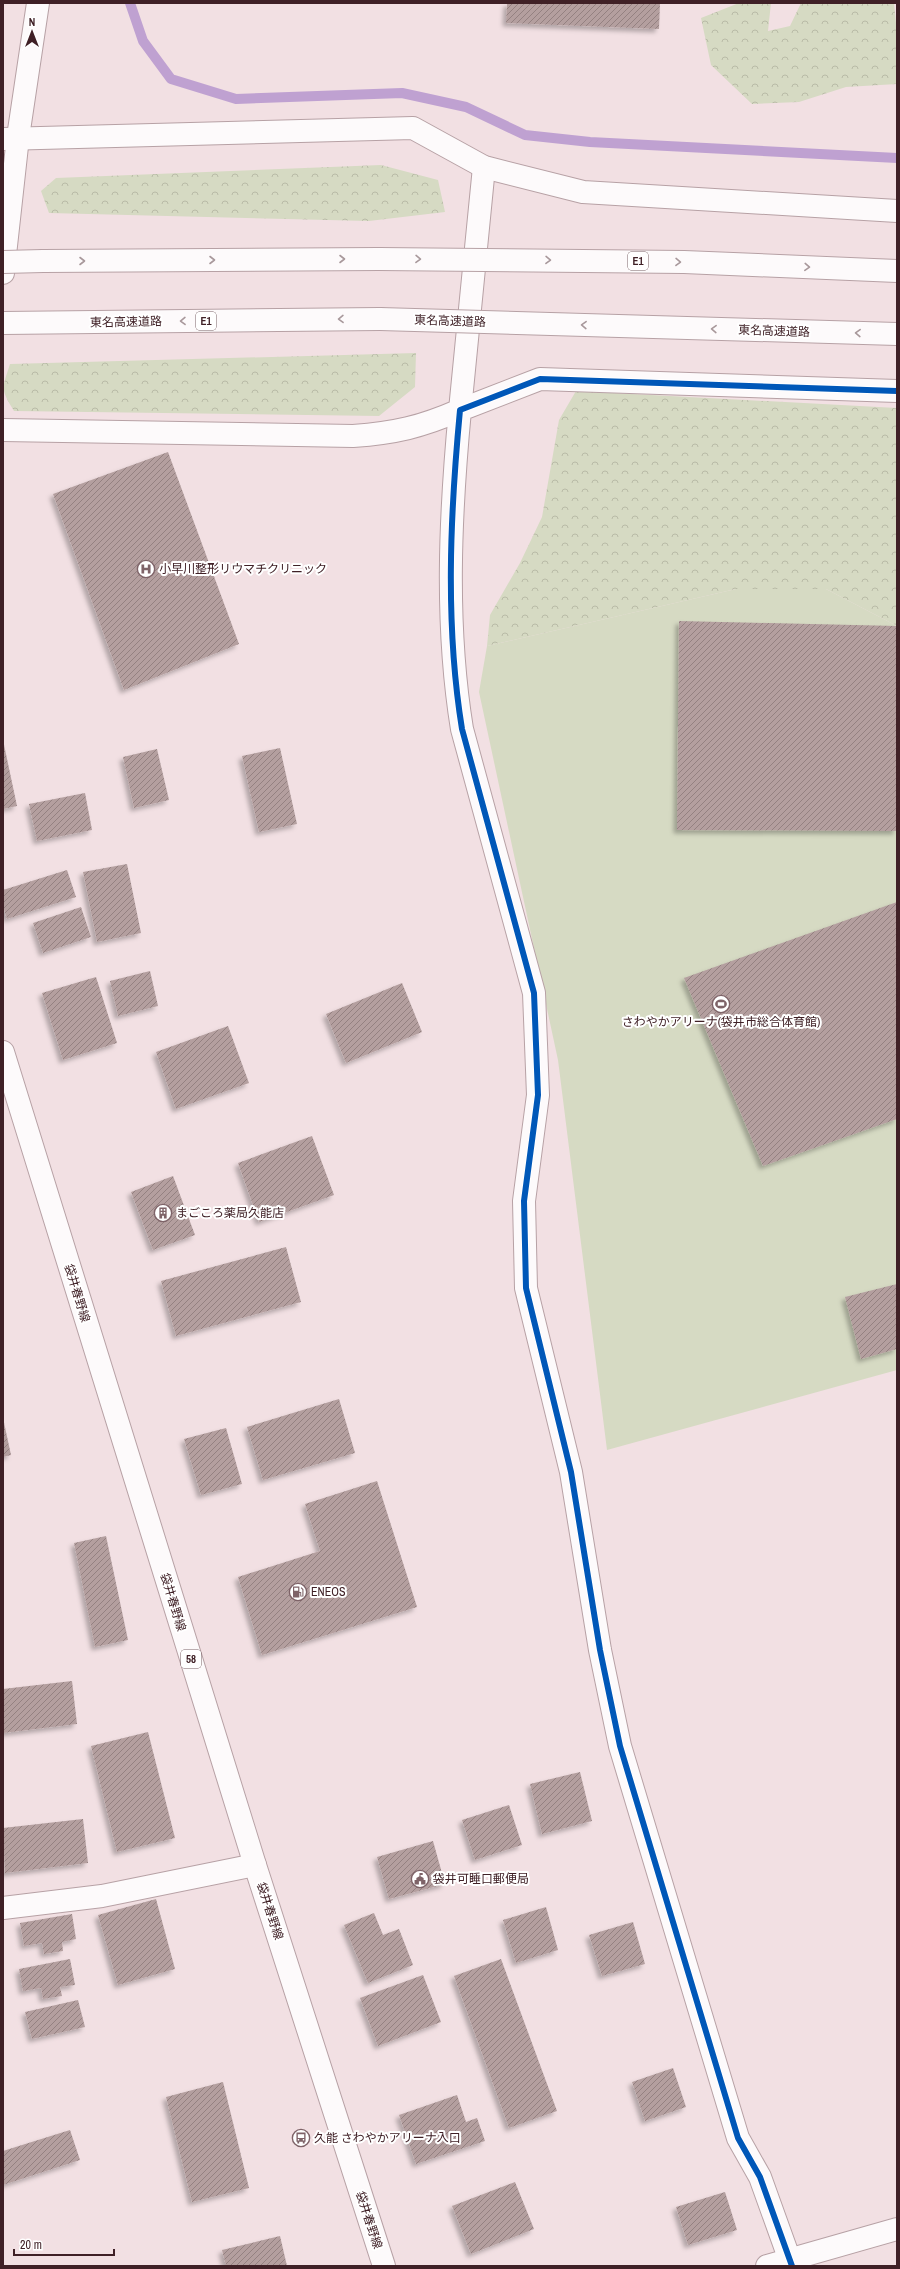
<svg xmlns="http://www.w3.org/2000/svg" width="900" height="2269" font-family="'Archivo Narrow','Noto Sans JP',sans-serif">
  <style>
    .forest { fill: url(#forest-crowns) }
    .garden { fill: #d6dac3 }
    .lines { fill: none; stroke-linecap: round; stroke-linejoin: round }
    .stream { stroke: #bfa1d1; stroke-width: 10 }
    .building { fill: url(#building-hatch); filter: url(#shadow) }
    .minor-casing { stroke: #b7a1a5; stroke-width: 24 }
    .tertiary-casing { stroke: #b7a1a5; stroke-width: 24 }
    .primary-casing { stroke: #b7a1a5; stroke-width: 24 }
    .motorway-casing { stroke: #b7a1a5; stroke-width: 24 }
    .minor { stroke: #fdfafb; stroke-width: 22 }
    .tertiary { stroke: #fdfafb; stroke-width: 22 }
    .primary { stroke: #fdfafb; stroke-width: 22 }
    .motorway { stroke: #fdfafb; stroke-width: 22 }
    .motorway-bridge-casing { stroke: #b7a1a5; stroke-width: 24; stroke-linecap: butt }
    .motorway-bridge { stroke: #fdfafb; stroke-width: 22 }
    .cycleway-casing { stroke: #fff; stroke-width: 8 }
    .cycleway { stroke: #0057b8; stroke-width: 6 }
    .oneway { stroke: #a8989b }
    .labels { text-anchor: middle; stroke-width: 4; stroke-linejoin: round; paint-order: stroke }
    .shield { fill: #fff; stroke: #796367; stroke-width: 1 }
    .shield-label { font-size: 11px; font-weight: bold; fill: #3f2026 }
    .street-label { font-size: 12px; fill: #3f2026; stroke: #fff }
    .poi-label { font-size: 12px; fill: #3f2026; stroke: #fff; text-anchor: start }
  </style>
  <defs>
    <pattern id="forest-crowns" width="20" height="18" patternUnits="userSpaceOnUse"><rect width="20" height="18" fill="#d6dac3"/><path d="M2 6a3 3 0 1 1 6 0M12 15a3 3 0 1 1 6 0" fill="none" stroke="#b9bba7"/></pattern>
    <pattern id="building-hatch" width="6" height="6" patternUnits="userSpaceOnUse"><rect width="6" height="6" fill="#b49f9f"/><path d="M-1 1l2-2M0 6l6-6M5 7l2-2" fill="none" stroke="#948181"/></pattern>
    <filter id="shadow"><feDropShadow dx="-3.5" dy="3.5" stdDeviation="2" flood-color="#0004"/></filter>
  </defs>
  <rect width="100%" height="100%" fill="#f2e0e3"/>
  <g class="forest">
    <path d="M 739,3 L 771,3 L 768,31 L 790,26 L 801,3 L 894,3 L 897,33 L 897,84 L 846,87 L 799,102 L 752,104 L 711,65 L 701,18 Z"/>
    <path d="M 381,165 L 438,180 L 445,212 L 369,221 L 49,213 L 41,191 L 56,178 Z"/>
    <path d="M 416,353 L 415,387 L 379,416 L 14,411 C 0,388 2,389 10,364 Z"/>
    <path d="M 576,391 L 897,408 L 897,626 L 826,589 L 736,589 L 487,646 L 490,615 L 520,563 L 542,517 L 559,420 Z"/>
  </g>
  <path class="garden" d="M 736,589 L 826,589 L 897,626 L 897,1370 L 607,1450 L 558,1060 L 479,692 L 487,646 Z"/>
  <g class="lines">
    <path class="stream" d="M 130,3 L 143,41 L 171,79 L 236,99 L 402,93 L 466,107 L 525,135 L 590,142 L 897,158"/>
  </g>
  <g class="building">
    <path d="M 507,3 L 660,3 L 659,29 L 506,23 Z"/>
    <path d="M 168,452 L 239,644 L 124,690 L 53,494 Z"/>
    <path d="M 679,621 L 897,626 L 897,831 L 677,830 Z"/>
    <path d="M 3,740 L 17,806 L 3,809 Z"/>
    <path d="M 280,748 L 297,824 L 259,832 L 242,756 Z"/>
    <path d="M 157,749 L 169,800 L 134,808 L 123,757 Z"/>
    <path d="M 85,793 L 92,830 L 37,841 L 29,804 Z"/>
    <path d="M 127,864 L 141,933 L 97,942 L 83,872 Z"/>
    <path d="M 67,870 L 76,897 L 7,919 L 3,906 L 3,890 Z"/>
    <path d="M 897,902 L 897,1119 L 763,1166 L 684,978 Z"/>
    <path d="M 81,907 L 91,937 L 43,953 L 33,923 Z"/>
    <path d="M 150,971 L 158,1006 L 118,1016 L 110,981 Z"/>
    <path d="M 96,977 L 117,1043 L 63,1060 L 42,993 Z"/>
    <path d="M 402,983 L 422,1032 L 346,1063 L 326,1014 Z"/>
    <path d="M 228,1026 L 249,1083 L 176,1109 L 156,1052 Z"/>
    <path d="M 312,1136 L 334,1195 L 259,1222 L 238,1163 Z"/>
    <path d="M 173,1176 L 195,1235 L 153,1250 L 131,1192 Z"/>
    <path d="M 286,1247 L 301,1302 L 176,1336 L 161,1281 Z"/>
    <path d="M 897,1284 L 897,1349 L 861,1359 L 845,1297 Z"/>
    <path d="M 339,1399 L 355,1453 L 263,1480 L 247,1427 Z"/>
    <path d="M 3,1418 L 11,1455 L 3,1457 Z"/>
    <path d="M 226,1428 L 242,1484 L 201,1495 L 184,1439 Z"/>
    <path d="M 377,1481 L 417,1607 L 262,1655 L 238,1577 L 320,1551 L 305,1504 Z"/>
    <path d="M 106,1536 L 128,1640 L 95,1647 L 74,1543 Z"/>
    <path d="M 72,1681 L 77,1724 L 3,1733 L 3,1689 Z"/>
    <path d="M 148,1732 L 175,1838 L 117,1852 L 91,1746 Z"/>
    <path d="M 580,1772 L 592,1821 L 542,1834 L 530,1784 Z"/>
    <path d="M 509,1805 L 522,1845 L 475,1860 L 462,1820 Z"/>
    <path d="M 83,1819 L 88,1863 L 5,1873 L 3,1828 Z"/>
    <path d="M 433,1841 L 445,1884 L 389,1899 L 377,1857 Z"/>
    <path d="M 156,1899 L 175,1969 L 118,1985 L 98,1915 Z"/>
    <path d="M 546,1907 L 558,1950 L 516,1963 L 503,1920 Z"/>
    <path d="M 374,1913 L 383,1935 L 399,1929 L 413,1965 L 368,1983 L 344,1925 Z"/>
    <path d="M 72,1914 L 76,1939 L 62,1942 L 63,1951 L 44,1954 L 42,1943 L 24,1946 L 20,1923 Z"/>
    <path d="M 633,1922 L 645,1964 L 602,1976 L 589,1935 Z"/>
    <path d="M 70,1959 L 75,1985 L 60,1987 L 62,1996 L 43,1999 L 41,1988 L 23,1991 L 19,1969 Z"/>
    <path d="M 501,1959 L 557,2111 L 509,2128 L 454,1976 Z"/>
    <path d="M 423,1975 L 441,2022 L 378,2046 L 360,1998 Z"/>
    <path d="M 78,2000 L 85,2027 L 32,2039 L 25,2012 Z"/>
    <path d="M 673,2068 L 686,2107 L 645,2121 L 632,2082 Z"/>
    <path d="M 223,2082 L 249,2188 L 192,2202 L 166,2097 Z"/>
    <path d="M 457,2095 L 466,2122 L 477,2118 L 485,2141 L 416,2164 L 399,2115 Z"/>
    <path d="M 70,2130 L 80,2160 L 3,2185 L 3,2151 Z"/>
    <path d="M 515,2182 L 534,2229 L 471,2254 L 452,2206 Z"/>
    <path d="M 725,2192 L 737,2230 L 688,2245 L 676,2207 Z"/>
    <path d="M 280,2236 L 287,2266 L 226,2266 L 222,2250 Z"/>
  </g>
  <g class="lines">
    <defs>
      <g id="minor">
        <path d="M 3,430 L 353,436 C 395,433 421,427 460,410 L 484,167"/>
        <path d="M 3,1908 L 102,1896 L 255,1865"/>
        <path d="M 767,2266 L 897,2229"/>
        <path d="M 792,2266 L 760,2177 L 738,2138 L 620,1746 L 600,1650 L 571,1472 L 526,1288 L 524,1201 L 538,1095 L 534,993 L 462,729 C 445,624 450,516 460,410 L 540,379 L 897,391"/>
      </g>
      <g id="tertiary">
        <path d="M 3,139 L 413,128 L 484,167 L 583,192 L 897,211"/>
        <path d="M 3,273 L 18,137 L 38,3"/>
      </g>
      <path id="primary" d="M 3,1052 L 255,1865 L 384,2266"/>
      <g id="motorway">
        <path d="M 43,261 L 379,259"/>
        <path d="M 3,323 L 380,319"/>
      </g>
    </defs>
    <use href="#minor" class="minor-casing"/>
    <use href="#tertiary" class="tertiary-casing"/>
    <use href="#primary" class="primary-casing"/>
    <use href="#motorway" class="motorway-casing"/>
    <use href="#minor" class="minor"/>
    <use href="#tertiary" class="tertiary"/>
    <use href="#primary" class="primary"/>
    <use href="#motorway" class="motorway"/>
    <defs>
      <g id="motorway-bridge">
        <path d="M 379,259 L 684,262 L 897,271"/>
        <path d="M 3,262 L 43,261"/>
        <path d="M 380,319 L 897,334"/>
      </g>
    </defs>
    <use href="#motorway-bridge" class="motorway-bridge-casing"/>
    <use href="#motorway-bridge" class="motorway-bridge"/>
    <defs>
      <path id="cycleway" d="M 792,2266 L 760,2177 L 738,2138 L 620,1746 L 600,1650 L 571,1472 L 526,1288 L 524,1201 L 538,1095 L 534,993 L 462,729 C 445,624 450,516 460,410 L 540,379 L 897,391"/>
    </defs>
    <use href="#cycleway" class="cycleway-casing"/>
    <use href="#cycleway" class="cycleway"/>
  </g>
  <defs><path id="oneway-chevron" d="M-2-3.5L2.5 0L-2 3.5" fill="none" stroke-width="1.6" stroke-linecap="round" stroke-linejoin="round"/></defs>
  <g class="oneway">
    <use href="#oneway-chevron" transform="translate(342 259)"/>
    <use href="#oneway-chevron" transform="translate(418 259) rotate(1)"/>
    <use href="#oneway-chevron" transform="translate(212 260)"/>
    <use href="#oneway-chevron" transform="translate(548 260) rotate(1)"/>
    <use href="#oneway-chevron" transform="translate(82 261)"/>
    <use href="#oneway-chevron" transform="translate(678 262) rotate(1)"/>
    <use href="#oneway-chevron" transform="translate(807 267) rotate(3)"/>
    <use href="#oneway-chevron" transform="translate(341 319) rotate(179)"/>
    <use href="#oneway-chevron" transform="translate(183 321) rotate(179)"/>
    <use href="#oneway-chevron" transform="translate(584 325) rotate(-178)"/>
    <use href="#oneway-chevron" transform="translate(714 329) rotate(-178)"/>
    <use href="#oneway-chevron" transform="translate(858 333) rotate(-178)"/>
  </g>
  <defs>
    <symbol id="hospital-ring" viewBox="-11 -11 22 22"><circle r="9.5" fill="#fff" stroke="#7e6368" stroke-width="1.5"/><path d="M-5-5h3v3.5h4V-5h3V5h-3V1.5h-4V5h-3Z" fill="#7e6368"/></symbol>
    <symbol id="stadium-ring" viewBox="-11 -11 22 22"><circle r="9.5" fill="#fff" stroke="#7e6368" stroke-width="1.5"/><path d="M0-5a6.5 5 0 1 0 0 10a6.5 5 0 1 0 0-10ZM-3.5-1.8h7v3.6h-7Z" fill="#7e6368"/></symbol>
    <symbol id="building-ring" viewBox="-11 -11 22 22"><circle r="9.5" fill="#fff" stroke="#7e6368" stroke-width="1.5"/><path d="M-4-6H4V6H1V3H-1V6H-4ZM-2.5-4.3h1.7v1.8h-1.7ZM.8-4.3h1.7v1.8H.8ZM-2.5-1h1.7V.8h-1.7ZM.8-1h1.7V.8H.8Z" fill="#7e6368"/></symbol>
    <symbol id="fuel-ring" viewBox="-11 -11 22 22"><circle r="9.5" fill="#fff" stroke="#7e6368" stroke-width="1.5"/><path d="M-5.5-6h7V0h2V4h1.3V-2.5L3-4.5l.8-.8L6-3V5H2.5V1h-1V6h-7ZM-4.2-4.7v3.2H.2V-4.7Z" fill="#7e6368"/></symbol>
    <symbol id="civic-ring" viewBox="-11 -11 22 22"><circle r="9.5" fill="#fff" stroke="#7e6368" stroke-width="1.5"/><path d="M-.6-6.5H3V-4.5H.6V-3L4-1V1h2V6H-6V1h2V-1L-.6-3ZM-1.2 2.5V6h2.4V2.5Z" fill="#7e6368"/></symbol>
    <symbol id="bus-ring" viewBox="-11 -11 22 22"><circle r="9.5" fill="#fff" stroke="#7e6368" stroke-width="1.5"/><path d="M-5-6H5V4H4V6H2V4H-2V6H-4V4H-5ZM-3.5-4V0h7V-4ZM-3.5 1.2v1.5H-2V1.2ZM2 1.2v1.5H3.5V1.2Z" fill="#7e6368"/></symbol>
  </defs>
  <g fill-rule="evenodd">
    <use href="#hospital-ring" x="136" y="559" width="20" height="20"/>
    <use href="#stadium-ring" x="711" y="994" width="20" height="20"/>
    <use href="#building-ring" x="153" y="1203" width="20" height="20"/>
    <use href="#fuel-ring" x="288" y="1582" width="20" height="20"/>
    <use href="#civic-ring" x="410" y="1869" width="20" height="20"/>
    <use href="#bus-ring" x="291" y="2128" width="20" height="20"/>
  </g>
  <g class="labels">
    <g class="shield">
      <rect x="628" y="252" width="20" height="18" rx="3"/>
      <rect x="196" y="312" width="20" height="18" rx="3"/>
      <rect x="181" y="1650" width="20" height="18" rx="3"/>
    </g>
    <g class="shield-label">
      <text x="638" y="265">E1</text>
      <text x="206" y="325">E1</text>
      <text x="191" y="1663">58</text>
    </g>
    <g class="street-label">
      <text transform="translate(450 321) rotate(2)" y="4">東名高速道路</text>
      <text transform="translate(126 322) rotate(-1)" y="4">東名高速道路</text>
      <text transform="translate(774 331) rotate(2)" y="4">東名高速道路</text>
      <text transform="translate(77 1293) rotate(73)" y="4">袋井春野線</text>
      <text transform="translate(173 1602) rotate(73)" y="4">袋井春野線</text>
      <text transform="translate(270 1911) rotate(72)" y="4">袋井春野線</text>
      <text transform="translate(369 2220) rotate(72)" y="4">袋井春野線</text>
    </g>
    <g class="poi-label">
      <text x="159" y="573">小早川整形リウマチクリニック</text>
      <text x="721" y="1026" text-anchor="middle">さわやかアリーナ(袋井市総合体育館)</text>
      <text x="176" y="1217">まごころ薬局久能店</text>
      <text x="311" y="1596">ENEOS</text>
      <text x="433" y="1883">袋井可睡口郵便局</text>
      <text x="314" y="2142">久能 さわやかアリーナ入口</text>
    </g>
  </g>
  <rect width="900" height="2269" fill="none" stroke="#3f2026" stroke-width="8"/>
  <g transform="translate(32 32)" stroke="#ffffff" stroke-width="3" paint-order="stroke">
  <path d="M0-3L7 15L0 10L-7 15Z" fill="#3f2026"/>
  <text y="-6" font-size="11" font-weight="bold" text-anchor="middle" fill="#3f2026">N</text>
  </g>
  <path d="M14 2249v6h100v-6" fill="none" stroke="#3f2026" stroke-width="2"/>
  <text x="20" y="2249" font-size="12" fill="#3f2026" stroke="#ffffff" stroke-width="3" paint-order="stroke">20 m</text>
</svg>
